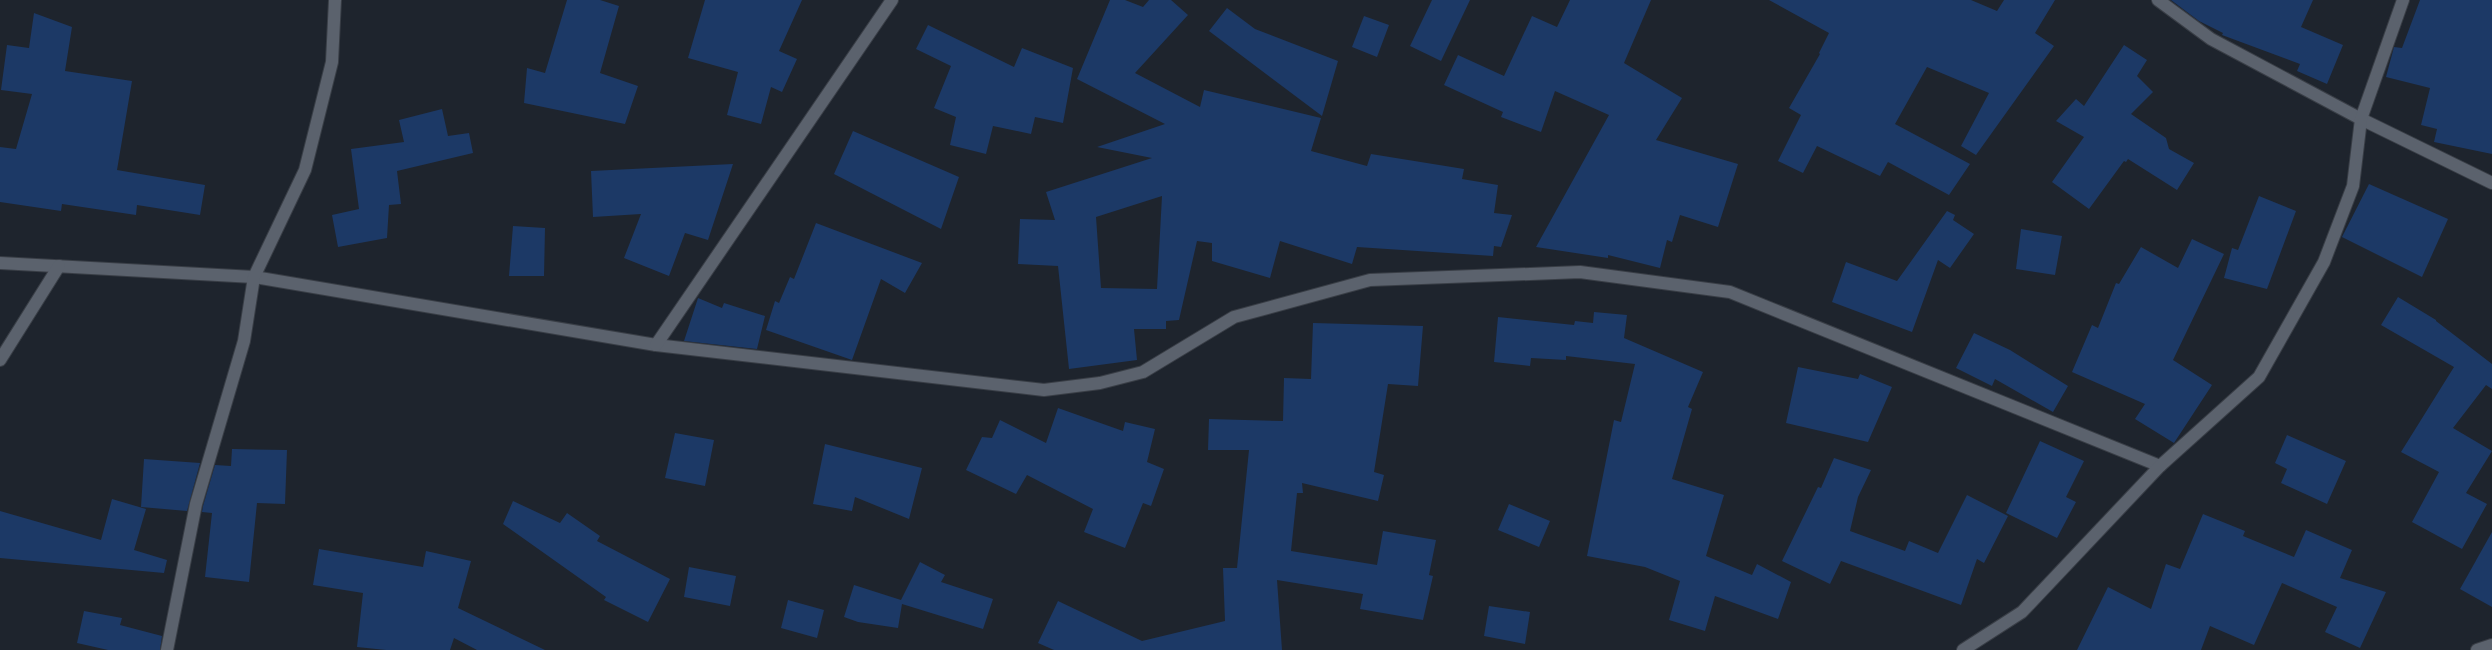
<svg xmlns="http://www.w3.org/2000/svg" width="2492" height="650" font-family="Arial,sans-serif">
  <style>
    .building { fill: #1c3966; fill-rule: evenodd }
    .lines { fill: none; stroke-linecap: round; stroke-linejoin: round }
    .minor-casing { stroke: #393e46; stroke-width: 14 }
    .minor { stroke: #5b626d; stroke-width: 12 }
  </style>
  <rect width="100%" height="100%" fill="#1e242d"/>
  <g class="building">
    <path d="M 567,0 L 600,0 L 619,6 L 600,73 L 638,86 L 625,124 L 524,103 L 527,68 L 545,73 Z"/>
    <path d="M 705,0 L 802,0 L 779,51 L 797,59 L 782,92 L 771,87 L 761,124 L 727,115 L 738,72 L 688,58 Z"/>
    <path d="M 1110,0 L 1125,0 L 1143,7 L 1149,0 L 1171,0 L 1188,15 L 1135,73 L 1200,107 L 1204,90 L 1321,118 L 1311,151 L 1367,166 L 1371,154 L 1464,169 L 1462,179 L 1498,185 L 1494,213 L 1512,215 L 1501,247 L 1494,246 L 1493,256 L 1357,247 L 1352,264 L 1280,241 L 1270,278 L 1212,261 L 1212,243 L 1197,241 L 1179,320 L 1166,321 L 1166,329 L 1134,329 L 1137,360 L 1069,369 L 1058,266 L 1018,264 L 1020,219 L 1055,220 L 1046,192 L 1152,158 L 1097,147 L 1165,124 L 1077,79 ZM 1162,196 L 1157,289 L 1101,288 L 1096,217 Z"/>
    <path d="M 1432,0 L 1470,0 L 1441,61 L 1410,46 Z"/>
    <path d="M 1570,0 L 1651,0 L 1624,63 L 1682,98 L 1656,140 L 1738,164 L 1718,227 L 1680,215 L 1672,242 L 1667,240 L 1660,268 L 1608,255 L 1608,258 L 1536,247 L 1609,115 L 1555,91 L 1541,132 L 1501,117 L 1503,112 L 1444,85 L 1458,55 L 1504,76 L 1532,16 L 1557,27 Z"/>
    <path d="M 1769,0 L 1971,0 L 1997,11 L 2004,0 L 2055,0 L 2035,33 L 2054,46 L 1976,155 L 1961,146 L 1989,93 L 1927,67 L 1895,124 L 1970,164 L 1949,195 L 1888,162 L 1880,176 L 1817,146 L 1803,173 L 1778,161 L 1801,115 L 1789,108 L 1820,54 L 1819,53 L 1829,33 Z"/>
    <path d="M 2171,0 L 2313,0 L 2301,27 L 2343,45 L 2327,84 L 2297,71 L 2300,64 L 2222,35 L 2223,33 L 2199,21 Z"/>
    <path d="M 2420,0 L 2492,0 L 2492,154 L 2434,142 L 2437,129 L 2421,125 L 2430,88 L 2386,77 L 2394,47 L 2402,48 Z"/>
    <path d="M 1227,8 L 1255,29 L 1338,61 L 1322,116 L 1209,31 Z"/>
    <path d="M 34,13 L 72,27 L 65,71 L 132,81 L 117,170 L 205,185 L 200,215 L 137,205 L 136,215 L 62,204 L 61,211 L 0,202 L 0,147 L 16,149 L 32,94 L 1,90 L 7,45 L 29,48 Z"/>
    <path d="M 1364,16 L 1389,25 L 1377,57 L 1352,47 Z"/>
    <path d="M 928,25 L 1014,67 L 1022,48 L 1073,68 L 1063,123 L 1035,117 L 1031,134 L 993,126 L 986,154 L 950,145 L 956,117 L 934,108 L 951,66 L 916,49 Z"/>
    <path d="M 2124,45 L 2147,60 L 2137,76 L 2153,92 L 2131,114 L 2166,138 L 2169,149 L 2194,163 L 2177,190 L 2128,159 L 2126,162 L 2124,161 L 2089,209 L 2052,182 L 2084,137 L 2056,121 L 2076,99 L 2084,106 Z"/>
    <path d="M 442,109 L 448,136 L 469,133 L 473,153 L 397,171 L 401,204 L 389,205 L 387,238 L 338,247 L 332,215 L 359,209 L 351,149 L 404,142 L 399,120 Z"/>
    <path d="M 853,131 L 959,177 L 941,229 L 834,174 Z"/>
    <path d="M 733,164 L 708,240 L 685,233 L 669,276 L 624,258 L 641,214 L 593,217 L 591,171 Z"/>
    <path d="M 2369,184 L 2448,219 L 2422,277 L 2342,237 Z"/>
    <path d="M 2259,196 L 2296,211 L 2267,289 L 2224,278 L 2232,248 L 2238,250 Z"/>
    <path d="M 1947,211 L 1955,215 L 1953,220 L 1974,234 L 1950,268 L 1938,260 L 1912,332 L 1832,302 L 1846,262 L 1897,281 Z"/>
    <path d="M 816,223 L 922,263 L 905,293 L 881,279 L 852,360 L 766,330 L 775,301 L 779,303 L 790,277 L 794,279 Z"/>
    <path d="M 513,226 L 545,228 L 544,276 L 509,276 Z"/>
    <path d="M 2021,229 L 2062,236 L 2055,275 L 2016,269 Z"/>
    <path d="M 2192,239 L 2224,254 L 2173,360 L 2212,385 L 2174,443 L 2135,419 L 2145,404 L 2072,372 L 2092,325 L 2098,328 L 2116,283 L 2119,284 L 2141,247 L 2178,268 Z"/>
    <path d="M 2398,297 L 2436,320 L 2436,321 L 2492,364 L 2492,389 L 2486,385 L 2453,428 L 2492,451 L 2466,493 L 2487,504 L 2462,549 L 2412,522 L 2439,472 L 2401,452 L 2454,367 L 2381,325 Z"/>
    <path d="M 698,298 L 722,308 L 724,303 L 765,316 L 757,349 L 684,341 Z"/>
    <path d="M 1594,312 L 1627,315 L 1624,338 L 1703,372 L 1688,407 L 1692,409 L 1672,479 L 1724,495 L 1706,556 L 1752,575 L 1757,564 L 1791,582 L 1778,619 L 1715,596 L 1705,631 L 1669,620 L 1680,581 L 1645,567 L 1587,556 L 1614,420 L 1621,422 L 1635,364 L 1566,356 L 1566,360 L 1531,358 L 1530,366 L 1494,362 L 1498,317 L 1574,325 L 1575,321 L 1593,323 Z"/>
    <path d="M 1313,323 L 1423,326 L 1418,386 L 1388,384 L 1374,472 L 1384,475 L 1378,501 L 1302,483 L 1303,493 L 1297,493 L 1291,551 L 1377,565 L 1383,531 L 1436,540 L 1429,575 L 1433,576 L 1423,620 L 1360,609 L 1363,594 L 1277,580 L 1282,650 L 1054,650 L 1038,643 L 1058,601 L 1142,641 L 1225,621 L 1223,568 L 1237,568 L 1249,450 L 1208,450 L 1209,419 L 1283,421 L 1284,378 L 1311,379 Z"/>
    <path d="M 1974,333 L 2010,350 L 2068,386 L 2053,412 L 1995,379 L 1992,386 L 1956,368 Z"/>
    <path d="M 1798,367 L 1858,379 L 1860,374 L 1892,387 L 1868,442 L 1786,423 Z"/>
    <path d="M 1058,408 L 1123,431 L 1125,422 L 1155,429 L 1147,462 L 1164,469 L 1151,506 L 1143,503 L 1125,548 L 1084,532 L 1093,509 L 1027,475 L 1016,494 L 966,470 L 982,437 L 992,438 L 1000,420 L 1046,443 Z"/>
    <path d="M 675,433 L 714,440 L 705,486 L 665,478 Z"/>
    <path d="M 2287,435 L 2346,461 L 2327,504 L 2281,483 L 2287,469 L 2275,463 Z"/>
    <path d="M 2040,441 L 2084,461 L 2066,497 L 2076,502 L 2057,538 L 2006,513 Z"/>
    <path d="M 825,444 L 922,468 L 909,519 L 855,497 L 852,511 L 813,504 Z"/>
    <path d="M 232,449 L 287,450 L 285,504 L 257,503 L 249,582 L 205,577 L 212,513 L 202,512 L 203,506 L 215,465 L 231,466 Z"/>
    <path d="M 1834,458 L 1871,470 L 1858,497 L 1850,531 L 1905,551 L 1909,541 L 1938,553 L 1967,495 L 2008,516 L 1984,563 L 1977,559 L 1961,605 L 1841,561 L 1830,584 L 1782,561 L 1818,487 L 1821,488 Z"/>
    <path d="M 144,459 L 200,463 L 187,511 L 141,507 Z"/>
    <path d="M 112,499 L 146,509 L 134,550 L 167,560 L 164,573 L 0,558 L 0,511 L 101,540 Z"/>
    <path d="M 513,501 L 560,523 L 567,513 L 600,536 L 597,541 L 670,579 L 648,622 L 604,600 L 606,597 L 503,524 Z"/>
    <path d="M 1509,504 L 1550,521 L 1539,547 L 1498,530 Z"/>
    <path d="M 2203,514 L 2245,531 L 2243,536 L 2294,557 L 2306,530 L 2352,550 L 2340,578 L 2386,592 L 2360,648 L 2325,632 L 2337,607 L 2282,583 L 2254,645 L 2210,626 L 2201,650 L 2077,650 L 2108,587 L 2151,609 L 2166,564 L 2180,569 Z"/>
    <path d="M 2492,532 L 2492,607 L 2460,589 Z"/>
    <path d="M 319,549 L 423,567 L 426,551 L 471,561 L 458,608 L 545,650 L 477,650 L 454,638 L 450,650 L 386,650 L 357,647 L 363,593 L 313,585 Z"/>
    <path d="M 920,562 L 945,575 L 941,582 L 993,599 L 983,629 L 902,604 L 898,628 L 858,622 L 844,617 L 854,585 L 901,600 Z"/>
    <path d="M 689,567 L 736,576 L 730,606 L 684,597 Z"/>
    <path d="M 788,600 L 824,610 L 817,638 L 781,628 Z"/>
    <path d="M 1489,606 L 1530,612 L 1525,644 L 1484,636 Z"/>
    <path d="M 84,611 L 122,618 L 120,625 L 162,636 L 160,650 L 108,650 L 77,643 Z"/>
  </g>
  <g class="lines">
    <defs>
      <g id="minor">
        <path d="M 2158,0 L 2211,39 L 2361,119 L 2492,183"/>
        <path d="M 0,263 L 254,277 L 656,345 L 1044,390 L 1100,383 L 1143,372 L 1234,317 L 1370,280 L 1580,272 L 1730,292 L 2160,466"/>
        <path d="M 656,345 L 892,0"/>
        <path d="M 0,360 L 59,266"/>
        <path d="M 167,650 L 196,504 L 244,341 L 254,277 L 305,170 L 332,62 L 335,0"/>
        <path d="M 1963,650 L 2022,612 L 2160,466 L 2259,377 L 2324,262 L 2353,186 L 2361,119 L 2403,0"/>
        <path d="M 2477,650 L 2492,645"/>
      </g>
    </defs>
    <use href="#minor" class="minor-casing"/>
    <use href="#minor" class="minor"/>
  </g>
</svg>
